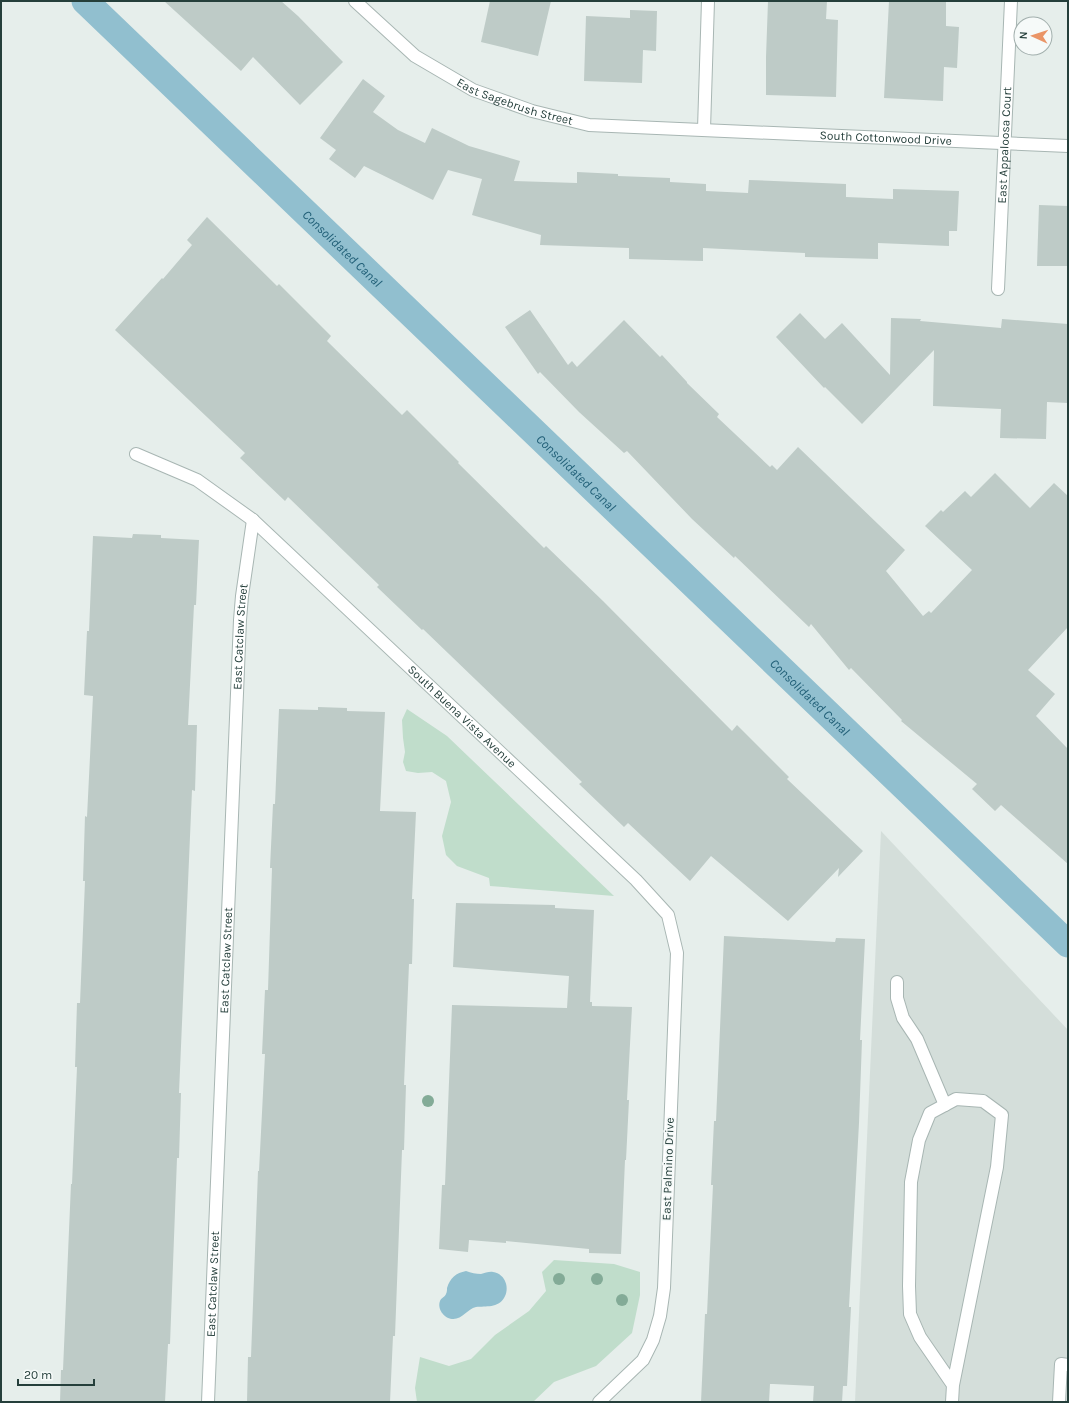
<svg xmlns="http://www.w3.org/2000/svg" width="1069" height="1403" font-family="Karla,sans-serif">
  <style>
    .built { fill: #d4deda }
    .green { fill: #c0ddcb }
    .water { fill: #91bfcf }
    .lines { fill: none; stroke-linecap: round; stroke-linejoin: round }
    .canal { stroke: #91bfcf; stroke-width: 27 }
    .building { fill: #becbc7 }
    .minor-casing { stroke: #a8b6b3; stroke-width: 14 }
    .minor { stroke: #fff; stroke-width: 12 }
    .tree { fill: #83ab97 }
    .labels { text-anchor: middle; stroke-width: 3.5; stroke-linejoin: round; paint-order: stroke }
    .street-label { font-size: 12px; fill: #253f3b; stroke: #f6faf9 }
    .water-label { font-size: 13px; font-style: italic; fill: #226078; stroke: #f6faf9 }
  </style>
  <rect width="100%" height="100%" fill="#e6eeeb"/>
  <path class="built" d="M 881,831 L 1068,1030 L 1068,1402 L 855,1402 Z"/>
  <g class="green">
    <path d="M 407,709 L 447,736 L 614,896 L 490,886 L 489,878 L 457,866 L 446,855 L 442,836 L 451,802 L 446,781 L 432,772 L 418,773 L 406,771 L 403,762 L 405,752 L 403,738 L 402,720 Z"/>
    <path d="M 554,1260 L 614,1264 L 640,1272 L 640,1295 L 632,1333 L 596,1366 L 554,1382 L 533,1402 L 417,1402 L 415,1388 L 420,1357 L 449,1366 L 471,1359 L 495,1335 L 529,1311 L 546,1291 L 542,1272 Z"/>
  </g>
  <path class="water" d="M 466,1271 C 471,1273 476,1274 481,1274 C 485,1273 490,1271 493,1272 C 506,1274 510,1289 504,1298 C 498,1308 486,1306 476,1307 C 467,1309 462,1320 452,1319 C 444,1318 437,1309 440,1301 C 441,1298 445,1297 446,1294 C 447,1292 447,1290 447,1288 C 450,1278 456,1273 466,1271 Z"/>
  <g class="lines">
    <path class="canal" id="s1" d="M 85,1 L 1068,944"/>
  </g>
  <g class="building">
    <path d="M 164,1 L 281,1 L 298,16 L 343,62 L 300,105 L 253,57 L 241,71 Z"/>
    <path d="M 490,1 L 551,1 L 538,56 L 481,42 Z"/>
    <path d="M 768,1 L 827,1 L 826,19 L 838,20 L 836,97 L 766,95 L 766,57 Z"/>
    <path d="M 889,1 L 946,1 L 946,26 L 959,27 L 957,68 L 944,67 L 943,101 L 884,98 Z"/>
    <path d="M 630,10 L 657,11 L 656,51 L 643,50 L 642,83 L 584,81 L 586,16 L 630,18 Z"/>
    <path d="M 363,79 L 385,96 L 373,112 L 398,130 L 425,143 L 432,128 L 469,146 L 520,161 L 514,181 L 577,183 L 577,172 L 618,174 L 618,176 L 670,178 L 670,182 L 706,184 L 706,191 L 748,193 L 749,180 L 846,184 L 846,197 L 893,199 L 893,189 L 959,191 L 957,231 L 949,231 L 949,246 L 878,243 L 878,259 L 805,257 L 805,253 L 703,248 L 703,261 L 629,259 L 629,248 L 540,245 L 541,235 L 472,215 L 482,179 L 448,170 L 433,200 L 364,166 L 355,178 L 329,159 L 336,150 L 320,138 Z"/>
    <path d="M 1039,205 L 1068,206 L 1068,266 L 1037,266 Z"/>
    <path d="M 207,217 L 277,286 L 279,284 L 331,336 L 327,341 L 402,415 L 407,410 L 459,462 L 458,463 L 544,548 L 546,546 L 603,601 L 732,731 L 737,725 L 789,777 L 787,779 L 863,851 L 838,877 L 839,868 L 788,921 L 711,856 L 690,881 L 628,823 L 624,827 L 579,784 L 582,782 L 423,629 L 422,630 L 377,587 L 379,585 L 288,497 L 285,501 L 240,458 L 245,453 L 115,330 L 162,278 L 163,279 L 192,245 L 187,240 Z"/>
    <path d="M 530,310 L 568,365 L 572,361 L 577,367 L 624,320 L 660,357 L 662,355 L 687,382 L 687,383 L 719,414 L 717,417 L 770,467 L 772,465 L 777,470 L 798,447 L 905,550 L 886,571 L 923,616 L 929,611 L 931,613 L 972,570 L 925,526 L 941,510 L 943,512 L 965,491 L 971,497 L 995,473 L 1030,508 L 1054,483 L 1068,496 L 1068,627 L 1028,670 L 1055,694 L 1036,716 L 1068,749 L 1068,864 L 1001,805 L 995,811 L 972,789 L 977,784 L 901,721 L 902,720 L 851,668 L 849,670 L 811,624 L 809,627 L 735,556 L 734,558 L 692,519 L 627,451 L 624,453 L 579,412 L 540,372 L 538,374 L 505,327 Z"/>
    <path d="M 800,313 L 825,339 L 842,323 L 890,375 L 891,318 L 921,319 L 920,321 L 1001,328 L 1002,319 L 1068,324 L 1068,403 L 1047,402 L 1046,439 L 1000,438 L 1001,409 L 933,406 L 934,350 L 862,424 L 825,387 L 824,388 L 776,337 Z"/>
    <path d="M 133,534 L 161,535 L 161,538 L 199,540 L 196,605 L 194,605 L 188,725 L 197,725 L 195,791 L 192,790 L 184,976 L 179,1093 L 181,1093 L 179,1158 L 177,1158 L 170,1344 L 168,1344 L 165,1402 L 60,1402 L 61,1370 L 63,1370 L 71,1184 L 72,1184 L 77,1067 L 75,1067 L 77,1003 L 80,1003 L 85,881 L 83,881 L 85,816 L 87,817 L 93,696 L 84,695 L 87,631 L 89,631 L 93,536 L 132,538 Z"/>
    <path d="M 318,707 L 347,708 L 347,711 L 385,712 L 380,811 L 416,812 L 412,899 L 414,899 L 412,964 L 409,964 L 404,1085 L 406,1085 L 404,1150 L 402,1150 L 395,1336 L 393,1336 L 390,1402 L 247,1402 L 248,1357 L 251,1357 L 258,1171 L 259,1171 L 265,1054 L 262,1054 L 265,990 L 268,990 L 272,868 L 270,868 L 273,804 L 275,804 L 279,709 L 318,710 Z"/>
    <path d="M 456,903 L 555,905 L 555,908 L 594,910 L 590,1002 L 592,1002 L 592,1006 L 632,1007 L 627,1100 L 629,1100 L 626,1160 L 625,1160 L 621,1254 L 589,1253 L 589,1249 L 506,1241 L 506,1243 L 469,1240 L 468,1252 L 439,1249 L 442,1185 L 445,1185 L 452,1005 L 567,1008 L 569,976 L 453,967 Z"/>
    <path d="M 724,936 L 835,942 L 836,938 L 865,939 L 860,1040 L 862,1040 L 859,1123 L 849,1307 L 851,1307 L 847,1386 L 843,1386 L 842,1402 L 813,1402 L 814,1386 L 773,1384 L 770,1384 L 769,1402 L 701,1402 L 705,1314 L 707,1314 L 713,1185 L 711,1185 L 714,1121 L 716,1121 Z"/>
  </g>
  <g class="lines">
    <defs>
      <g id="minor">
        <path id="s2" d="M 355,1 L 415,56 L 473,90 L 532,111 L 589,125 L 1068,146"/>
        <path d="M 704,129 L 708,1"/>
        <path id="s3" d="M 998,289 L 1011,1"/>
        <path id="s4" d="M 136,454 L 197,480 L 253,520 L 636,880 L 668,915 L 677,953 L 664,1288 L 660,1316 L 653,1340 L 643,1360 L 599,1402"/>
        <path d="M 897,982 L 897,998 L 903,1018 L 917,1039 L 945,1105"/>
        <path id="s5" d="M 208,1402 L 240,620 L 242,596 L 253,520"/>
        <path d="M 952,1402 L 953,1385 L 997,1167 L 1002,1115 L 983,1101 L 956,1099 L 930,1113 L 919,1140 L 911,1182 L 909,1286 L 910,1314 L 920,1337 L 953,1385"/>
        <path d="M 1059,1402 L 1061,1364 L 1068,1365"/>
      </g>
    </defs>
    <use href="#minor" class="minor-casing"/>
    <use href="#minor" class="minor"/>
  </g>
  <g class="tree">
    <circle cx="428" cy="1101" r="6"/>
    <circle cx="559" cy="1279" r="6"/>
    <circle cx="597" cy="1279" r="6"/>
    <circle cx="622" cy="1300" r="6"/>
  </g>
  <g class="labels">
    <g class="street-label">
      <text dy="4" stroke="none"><textPath href="#s2" startOffset="192">East Sagebrush Street</textPath></text>
      <text dy="4" stroke="none"><textPath href="#s2" startOffset="567">South Cottonwood Drive</textPath></text>
      <text dy="4" stroke="none"><textPath href="#s3" startOffset="144">East Appaloosa Court</textPath></text>
      <text dy="4" stroke="none"><textPath href="#s5" startOffset="766">East Catclaw Street</textPath></text>
      <text dy="4" stroke="none"><textPath href="#s4" startOffset="422">South Buena Vista Avenue</textPath></text>
      <text dy="4" stroke="none"><textPath href="#s5" startOffset="442">East Catclaw Street</textPath></text>
      <text transform="translate(668 1169) rotate(-88)" y="4">East Palmino Drive</text>
      <text dy="4" stroke="none"><textPath href="#s5" startOffset="118">East Catclaw Street</textPath></text>
    </g>
    <g class="water-label">
      <text dy="5" stroke="none"><textPath href="#s1" startOffset="357">Consolidated Canal</textPath></text>
      <text dy="5" stroke="none"><textPath href="#s1" startOffset="681">Consolidated Canal</textPath></text>
      <text dy="5" stroke="none"><textPath href="#s1" startOffset="1005">Consolidated Canal</textPath></text>
    </g>
  </g>
  <rect width="1069" height="1403" fill="none" stroke="#253f3b" stroke-width="4"/>
  <g transform="translate(1033 36) rotate(273)"><circle r="19" fill="#f6faf9" stroke="#a2afad"/>
  <path d="M0-3L7 15L0 10L-7 15Z" fill="#ea9567"/>
  <text y="-6" font-size="11" font-weight="bold" text-anchor="middle" fill="#253f3b">N</text>
  </g>
  <path d="M18 1379v6h76v-6" fill="none" stroke="#253f3b" stroke-width="2"/>
  <text x="24" y="1379" font-size="12" fill="#253f3b" stroke="#f6faf9" stroke-width="3" paint-order="stroke">20 m</text>
</svg>
